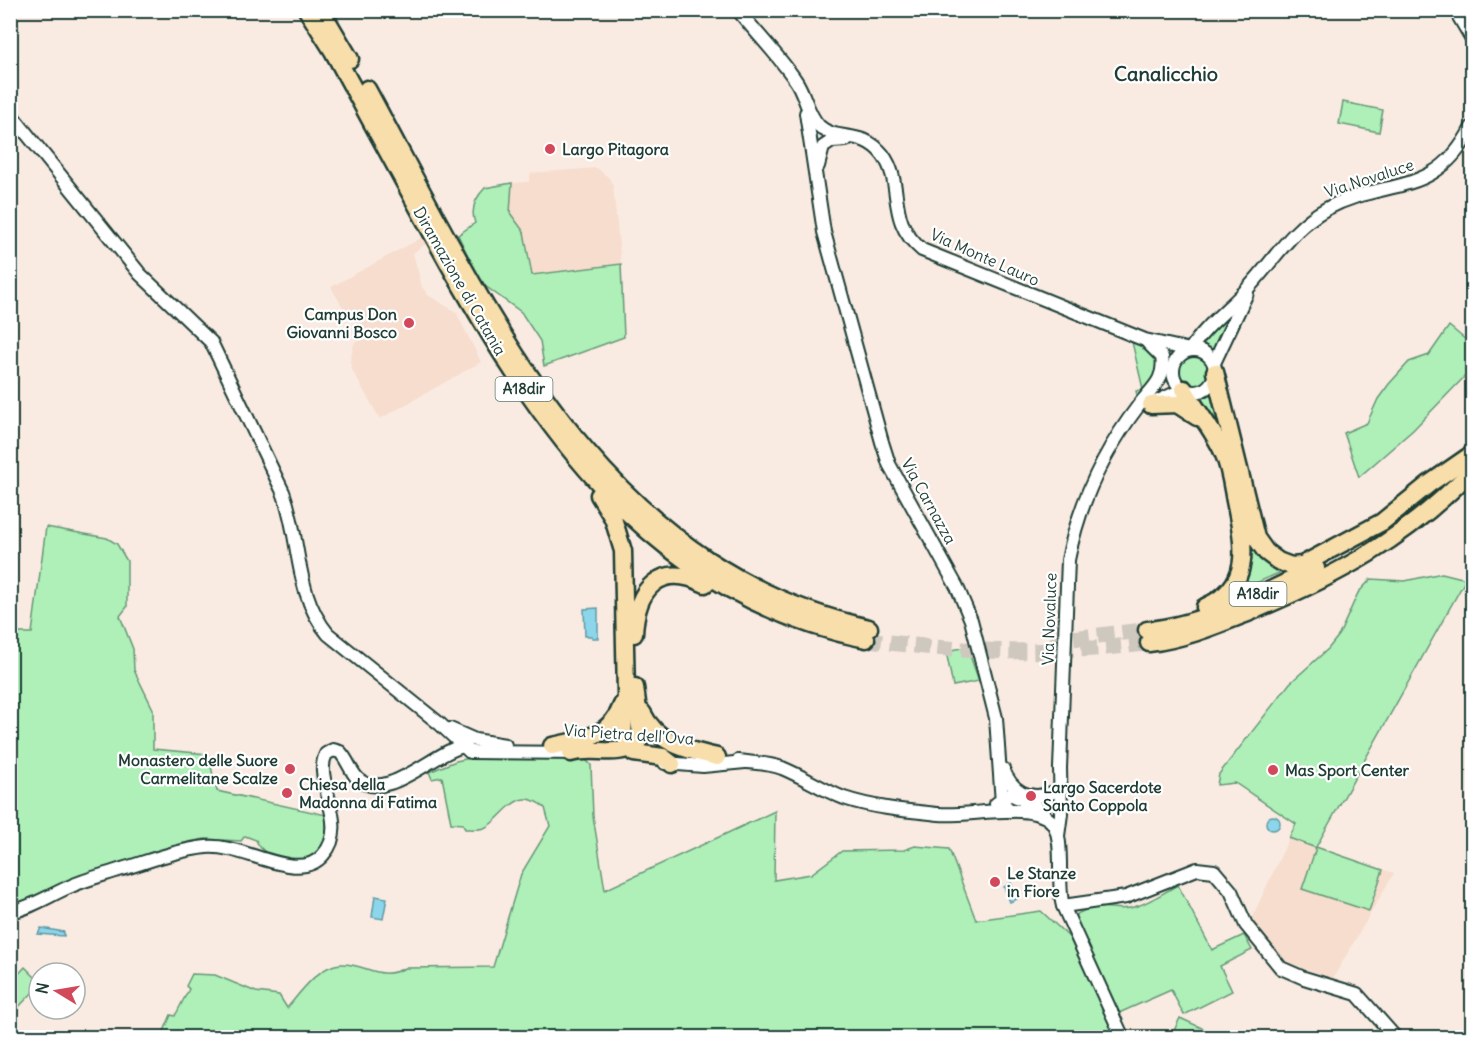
<svg xmlns="http://www.w3.org/2000/svg" width="1483" height="1048" font-family="Delius,sans-serif">
  <style>
    .built { fill: #f6ddce }
    .green { fill: #aef0b8; stroke: #669676; stroke-width: 1.5 }
    .water { fill: #8cd6ec; stroke: #6099a2; stroke-width: 1.5 }
    .lines { fill: none; stroke-linecap: round; stroke-linejoin: round }
    .motorway-tunnel { stroke: #cec8bf; stroke-width: 16; stroke-dasharray: 16 8; stroke-linecap: butt }
    .secondary-casing { stroke: #1f3d34; stroke-width: 16 }
    .motorway-casing { stroke: #1f3d34; stroke-width: 21 }
    .secondary { stroke: #fff; stroke-width: 12 }
    .motorway { stroke: #f8deab; stroke-width: 16 }
    .poi-dot { fill: #d1495b; stroke: #fff; stroke-width: 2 }
    .labels { text-anchor: middle; stroke-width: 4.5; stroke-linejoin: round; paint-order: stroke }
    .shield { fill: #fff; stroke: #627771; stroke-width: 1.5 }
    .shield-label { font-size: 15px; font-weight: bold; fill: #1f3d34 }
    .poi-label { font-size: 16px; font-weight: bold; fill: #1f3d34; stroke: #fff; text-anchor: start }
    .street-label { font-size: 16px; fill: #1f3d34; stroke: #fff }
    .quarter-label { font-size: 20px; font-weight: bold; fill: #1f3d34; stroke: #fff }
  </style>
  <rect width="100%" height="100%" fill="#faebe2"/>
  <filter id="ink" filterUnits="userSpaceOnUse"><feTurbulence type="fractalNoise" baseFrequency=".0167" numOctaves="2"/><feDisplacementMap in="SourceGraphic" scale="12" xChannelSelector="R" yChannelSelector="G"/><feConvolveMatrix kernelMatrix="1 2 1 2 8 2 1 2 1" color-interpolation-filters="sRGB"/></filter>
  <g filter="url(#ink)">
    <g class="built">
      <path d="M 597,168 L 609,178 L 613,186 L 621,264 L 531,276 L 529,250 L 510,213 L 512,183 L 529,182 L 531,173 Z"/>
      <path d="M 423,237 L 427,243 L 413,253 L 422,287 L 428,295 L 456,312 L 481,362 L 380,419 L 352,370 L 350,362 L 354,343 L 360,339 L 362,333 L 349,310 L 345,311 L 331,287 Z"/>
      <path d="M 1289,838 L 1394,873 L 1333,978 L 1284,962 L 1250,922 Z"/>
    </g>
    <g class="green">
      <path d="M 1343,102 L 1383,110 L 1379,132 L 1339,124 Z"/>
      <path d="M 512,183 L 510,213 L 524,232 L 532,275 L 621,264 L 624,337 L 544,366 L 540,341 L 521,312 L 481,283 L 458,235 L 475,223 C 470,209 475,198 485,188 Z"/>
      <path d="M 1235,305 L 1214,352 L 1200,343 Z"/>
      <path d="M 1449,326 L 1472,345 L 1472,369 L 1413,430 L 1359,477 L 1344,433 L 1367,423 L 1378,399 L 1389,384 L 1409,362 L 1429,355 Z"/>
      <path d="M 1132,342 L 1148,348 L 1157,357 L 1157,374 L 1138,399 L 1136,391 L 1143,389 Z"/>
      <circle cx="1194" cy="370" r="15"/>
      <path d="M 1213,388 L 1249,532 L 1286,570 L 1235,592 L 1243,518 L 1194,396 L 1203,395 Z"/>
      <path d="M 46,527 L 107,538 L 117,544 L 127,561 L 127,607 L 120,616 L 133,649 L 134,670 L 153,709 L 153,749 L 208,754 L 217,791 L 326,815 C 326,826 327,838 321,848 C 306,868 264,862 256,840 L 245,836 L 241,841 L 205,839 L 188,842 L 73,878 L 11,907 L 11,633 L 32,633 Z"/>
      <path d="M 1442,573 L 1466,579 L 1316,847 L 1383,870 L 1369,911 L 1302,889 L 1316,848 L 1289,838 L 1296,824 L 1235,783 L 1217,785 L 1219,774 L 1290,683 L 1328,649 L 1339,635 L 1358,593 L 1371,579 L 1405,581 Z"/>
      <path d="M 967,647 L 979,681 L 953,686 L 946,651 Z"/>
      <path d="M 480,756 L 583,757 L 591,765 L 593,816 L 605,890 L 775,811 L 774,880 L 811,874 L 842,851 L 904,850 L 915,846 L 949,849 L 976,920 L 1041,911 L 1069,937 L 1116,1037 L 161,1038 L 171,1015 L 175,1016 L 189,989 L 186,986 L 192,974 L 215,975 L 256,992 L 279,995 L 287,1008 C 300,993 319,965 341,964 C 366,963 378,982 405,968 L 493,967 L 521,874 L 550,826 L 545,808 C 515,782 504,820 484,828 C 478,830 471,829 465,829 L 463,824 L 451,823 L 442,777 L 432,779 L 429,772 L 456,761 Z"/>
      <path d="M 1178,885 L 1212,950 L 1244,935 L 1252,950 L 1220,966 L 1232,991 L 1184,1015 L 1171,990 L 1119,1013 L 1074,916 C 1102,898 1112,914 1134,907 C 1149,903 1164,892 1178,885 Z"/>
      <path d="M 25,967 L 39,981 L 39,986 L 11,1015 L 11,982 Z"/>
      <path d="M 1180,1018 L 1213,1033 L 1211,1037 L 1171,1037 Z"/>
    </g>
    <g class="water">
      <path d="M 598,608 L 598,638 L 592,638 L 592,636 L 585,636 L 584,609 Z"/>
      <circle cx="1273" cy="823" r="7"/>
      <path d="M 1011,883 L 1017,899 L 1010,902 L 1004,887 Z"/>
      <path d="M 375,896 L 387,898 L 383,919 L 372,917 Z"/>
      <path d="M 41,928 L 64,932 L 64,936 L 38,934 Z"/>
    </g>
    <g class="lines">
      <g class="motorway-tunnel">
        <path d="M 866,639 C 962,654 1053,655 1149,643"/>
        <path d="M 1050,641 L 1147,630"/>
      </g>
      <defs>
        <g id="secondary">
          <path d="M 738,10 C 757,34 779,56 796,81 C 805,94 807,114 819,126 C 837,143 862,128 883,155 C 905,185 885,220 922,250 L 1145,340 L 1190,350 C 1205,326 1230,308 1249,287 C 1274,260 1293,227 1326,209 C 1385,177 1435,200 1472,127"/>
          <path d="M 1455,10 L 1472,39"/>
          <path d="M 10,113 L 140,274 L 211,342 L 283,492 C 301,539 294,593 328,634 L 440,724 L 470,752 L 580,753"/>
          <path d="M 806,113 L 824,232 L 882,442 L 889,464 L 957,587 L 971,620 L 996,718 L 1002,803 L 1011,811"/>
          <path d="M 818,166 L 823,147 L 832,141 L 846,140"/>
          <circle cx="1194" cy="371" r="21"/>
          <path d="M 1214,363 L 1247,293"/>
          <path d="M 1152,404 L 1184,389"/>
          <path d="M 450,729 L 475,740 L 505,745"/>
          <path d="M 738,761 C 753,763 768,763 782,768 C 804,777 823,790 844,798 C 873,808 909,811 939,814 C 968,817 1031,801 1051,821 C 1066,837 1056,883 1063,906 L 1123,1038"/>
          <path d="M 665,763 L 703,766 L 745,762"/>
          <path d="M 1003,769 C 1011,790 1028,802 1051,793"/>
          <path d="M 996,804 L 1010,794 L 1034,805 L 1044,814"/>
          <path d="M 1058,836 L 1061,814 L 1060,768 L 1068,560 C 1079,503 1104,451 1139,405 C 1151,389 1166,380 1162,357 L 1148,343"/>
          <path d="M 1063,906 L 1126,897 L 1197,869 L 1214,871 L 1231,891 L 1246,925 L 1281,968 L 1304,978 L 1357,994 L 1396,1038"/>
          <path d="M 10,912 C 31,908 50,895 69,887 C 86,879 104,875 122,869 C 149,861 177,850 206,847 C 243,843 298,885 323,855 C 351,825 312,780 326,754 L 333,750 L 340,752 C 348,760 350,771 358,779 C 386,804 436,750 464,746 L 465,742"/>
        </g>
        <g id="motorway">
          <path d="M 307,10 L 333,51 C 368,116 403,181 439,246 C 538,426 651,596 866,639"/>
          <path d="M 321,10 L 350,59"/>
          <path d="M 367,89 C 489,313 595,566 869,628"/>
          <path d="M 1215,372 L 1256,538 L 1266,552 L 1278,561 L 1291,566 L 1302,565 L 1382,522 L 1429,484 L 1468,457"/>
          <path d="M 1184,389 C 1196,410 1214,431 1223,452 C 1230,467 1232,485 1235,501 C 1244,544 1254,586 1205,607"/>
          <path d="M 1151,405 L 1177,404 L 1197,417"/>
          <path d="M 599,495 L 613,518 L 623,551 L 626,695 L 623,732 L 634,753 L 663,757 L 672,764"/>
          <path d="M 1147,630 C 1198,627 1270,591 1316,568"/>
          <path d="M 634,634 C 636,589 660,561 705,584"/>
          <path d="M 1149,643 C 1184,639 1217,625 1250,612 C 1337,576 1406,539 1472,470"/>
          <path d="M 642,712 C 656,743 687,750 717,757"/>
          <path d="M 552,746 C 581,740 611,737 622,705"/>
          <path d="M 571,753 C 593,746 618,758 637,744 L 641,734 L 635,687"/>
        </g>
      </defs>
      <use href="#secondary" class="secondary-casing"/>
      <use href="#motorway" class="motorway-casing"/>
      <use href="#secondary" class="secondary"/>
      <use href="#motorway" class="motorway"/>
    </g>
  </g>
  <g class="poi-dot">
    <circle cx="550" cy="149" r="6"/>
    <circle cx="409" cy="323" r="6"/>
    <circle cx="290" cy="769" r="6"/>
    <circle cx="1273" cy="770" r="6"/>
    <circle cx="287" cy="793" r="6"/>
    <circle cx="1031" cy="796" r="6"/>
    <circle cx="995" cy="882" r="6"/>
  </g>
  <g class="labels">
    <g class="shield">
      <rect x="495.5" y="377" width="57" height="24" rx="4.5"/>
      <rect x="1229.5" y="582" width="57" height="24" rx="4.5"/>
    </g>
    <g class="shield-label">
      <text x="524" y="394">A18dir</text>
      <text x="1258" y="599">A18dir</text>
    </g>
    <g class="poi-label">
      <text x="562" y="155">Largo Pitagora</text>
      <text x="397" y="320" text-anchor="end">Campus Don<tspan x="397" dy="18">Giovanni Bosco</tspan></text>
      <text x="278" y="766" text-anchor="end">Monastero delle Suore<tspan x="278" dy="18">Carmelitane Scalze</tspan></text>
      <text x="1285" y="776">Mas Sport Center</text>
      <text x="299" y="790">Chiesa della<tspan x="299" dy="18">Madonna di Fatima</tspan></text>
      <text x="1043" y="793">Largo Sacerdote<tspan x="1043" dy="18">Santo Coppola</tspan></text>
      <text x="1007" y="879">Le Stanze<tspan x="1007" dy="18">in Fiore</tspan></text>
    </g>
    <g class="street-label">
      <text transform="translate(1369 178) rotate(-18)" y="6">Via Novaluce</text>
      <text transform="translate(985 257) rotate(24)" y="6">Via Monte Lauro</text>
      <text transform="translate(460 281) rotate(60)" y="6">Diramazione di Catania</text>
      <text transform="translate(929 501) rotate(61)" y="6">Via Carnazza</text>
      <text transform="translate(1049 619) rotate(-88)" y="6">Via Novaluce</text>
      <text transform="translate(629 734) rotate(4)" y="6">Via Pietra dell'Ova</text>
    </g>
    <g class="quarter-label">
      <text x="1166" y="81">Canalicchio</text>
    </g>
  </g>
  <rect width="1483" height="1048" fill="none" stroke="#fff" stroke-width="36"/>
  <rect x="18" y="18" width="1447" height="1012" fill="none" stroke="#1f3d34" stroke-width="2" filter="url(#ink)"/>
  <g transform="translate(57 991) rotate(281)"><circle r="28" fill="#ffffff" stroke="#a5b1ae" stroke-width="1.5"/>
  <path d="M0-4.5L10 22L0 15L-10 22Z" fill="#d1495b"/>
  <text y="-9" font-size="16" font-weight="bold" text-anchor="middle" fill="#1f3d34">N</text>
  </g>
</svg>
